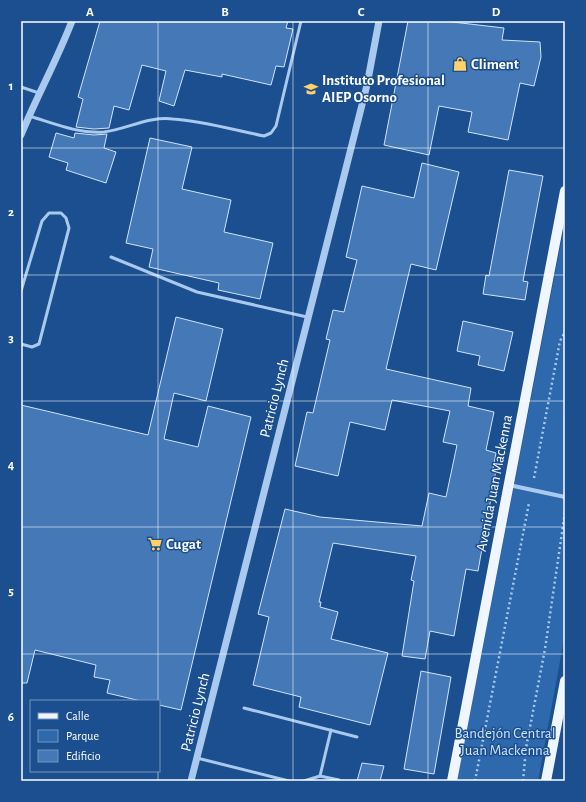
<svg xmlns="http://www.w3.org/2000/svg" width="586" height="802" font-family="'Alegreya Sans',sans-serif">
  <style>
    .green { fill: #2e69ad }
    .building { fill: #4478b7; stroke: #cfe3fa }
    .lines { fill: none; stroke-linecap: round; stroke-linejoin: round }
    .path { stroke: #a9c9ee; stroke-width: 2.5; stroke-dasharray: 2 3; stroke-linecap: butt }
    .service { stroke: #a9c9ee; stroke-width: 3 }
    .minor { stroke: #a9c9ee; stroke-width: 4 }
    .tertiary { stroke: #a9c9ee; stroke-width: 7 }
    .primary { stroke: #f0f6ff; stroke-width: 10 }
    .grid { fill: none; stroke: #fff; stroke-width: 1; stroke-opacity: 0.55 }
    .labels { text-anchor: middle; stroke-width: 3; stroke-linejoin: round; paint-order: stroke }
    .poi-label { font-size: 15px; font-weight: bold; fill: #fff; stroke: #1b4f8f; text-anchor: start }
    .street-label { font-size: 15px; fill: #fff; stroke: #1b4f8f }
    .park-label { font-size: 15px; fill: #cfe3fa; stroke: #1b4f8f }
    .neatline { fill: none; stroke: #fff; stroke-width: 1.5 }
    .grid-label { font-size: 13px; text-anchor: middle; font-weight: bold; fill: #fff }
  </style>
  <rect width="100%" height="100%" fill="#1b4f8f"/>
  <path class="green" d="M 565,222 L 565,634 L 538,781 L 457,781 Z"/>
  <g class="building">
    <path d="M 100,21 L 288,21 L 286,28 L 293,29 L 284,67 L 276,66 L 271,85 L 222,74 L 222,77 L 185,70 L 174,106 L 159,101 L 166,71 L 142,65 L 129,110 L 114,106 L 109,128 L 94,129 L 76,127 L 83,99 L 78,97 Z"/>
    <path d="M 408,21 L 444,21 L 504,28 L 502,40 L 540,42 L 541,57 L 534,86 L 520,83 L 508,140 L 468,132 L 472,112 L 439,106 L 429,155 L 384,145 Z"/>
    <path d="M 56,133 L 74,138 L 75,133 L 94,135 L 107,134 L 104,148 L 116,152 L 106,183 L 66,170 L 68,163 L 49,157 Z"/>
    <path d="M 150,138 L 192,147 L 182,189 L 231,200 L 224,232 L 273,243 L 260,299 L 218,290 L 219,283 L 149,267 L 153,249 L 126,243 Z"/>
    <path d="M 422,163 L 459,172 L 436,270 L 411,264 L 386,369 L 471,388 L 468,406 L 494,412 L 486,450 L 496,453 L 493,469 L 496,470 L 478,571 L 466,569 L 454,636 L 430,631 L 425,659 L 402,656 L 414,581 L 411,580 L 416,556 L 333,543 L 319,602 L 321,602 L 320,607 L 338,612 L 331,639 L 388,653 L 370,725 L 299,707 L 301,697 L 253,685 L 269,617 L 258,614 L 285,509 L 320,517 L 422,526 L 429,493 L 446,497 L 457,445 L 443,442 L 450,411 L 392,400 L 385,430 L 350,422 L 338,476 L 295,466 L 307,412 L 313,413 L 330,340 L 326,339 L 333,310 L 344,312 L 357,260 L 346,257 L 362,186 L 414,198 Z"/>
    <path d="M 509,170 L 543,176 L 523,281 L 528,282 L 525,300 L 483,294 L 486,275 L 489,276 Z"/>
    <path d="M 176,317 L 223,329 L 206,401 L 174,393 L 164,439 L 198,447 L 208,406 L 251,417 L 181,710 L 159,705 L 159,701 L 141,701 L 107,693 L 110,680 L 94,677 L 96,665 L 35,650 L 27,683 L 21,683 L 21,405 L 148,435 Z"/>
    <path d="M 463,321 L 513,332 L 504,371 L 478,365 L 480,356 L 457,351 Z"/>
    <path d="M 421,671 L 451,677 L 434,774 L 404,769 Z"/>
    <path d="M 362,763 L 384,766 L 380,781 L 357,781 Z"/>
  </g>
  <g class="lines">
    <g class="path">
      <path d="M 534,478 L 560,341 L 565,332"/>
      <path d="M 475,781 L 529,503"/>
      <path d="M 523,781 L 526,748 L 545,649 L 565,512"/>
    </g>
    <g class="service">
      <path d="M 21,87 L 39,93"/>
      <path d="M 29,116 C 53,123 78,134 104,132 C 127,129 149,116 173,119 C 203,121 234,130 264,136 L 271,133 L 276,126 L 301,21"/>
      <path d="M 111,257 L 197,292 L 307,317"/>
      <path d="M 21,291 L 42,221 L 49,213 L 61,213 L 66,218 L 69,228 L 39,344 L 32,347 L 21,344"/>
      <path d="M 244,708 L 357,737"/>
      <path d="M 197,758 L 289,781"/>
      <path d="M 320,776 L 331,730"/>
      <path d="M 304,781 L 320,776 L 339,780"/>
    </g>
    <path class="minor" d="M 509,485 L 565,497"/>
    <g class="tertiary">
      <path d="M 21,135 C 37,96 57,60 72,21"/>
      <path d="M 191,781 L 367,85 L 379,21"/>
    </g>
    <g class="primary">
      <path d="M 452,781 L 565,191"/>
      <path d="M 546,781 L 565,681"/>
    </g>
  </g>
  <path class="grid" d="M 158,21 L 158,701M 293,21 L 293,781M 428,21 L 428,781M 21,148 L 565,148M 21,275 L 565,275M 21,401 L 565,401M 21,527 L 565,527M 21,654 L 565,654M 158,771 L 158,781"/>
  <defs>
    <symbol id="shop-bare" viewBox="-9 -9 18 18"><path d="M-5-2.5h2.3a2.7 3.5 0 0 1 5.4 0H5L5.5 6h-11ZM-1.5-2.5h3a1.5 2.3 0 0 0-3 0Z" fill="#ffd166" stroke="#1b4f8f" stroke-width="2.5" paint-order="stroke"/></symbol>
    <symbol id="university-bare" viewBox="-9 -9 18 18"><path d="M0-5L7-2L0 1L-7-2ZM-4 1L0 2.5L4 1V4Q0 6-4 4Z" fill="#ffd166" stroke="#1b4f8f" stroke-width="2.5" paint-order="stroke"/></symbol>
    <symbol id="supermarket-bare" viewBox="-9 -9 18 18"><path d="M-6-5.5h2.5l.6 2H6L4.5 2H-2.5L-4.4-4H-6ZM-1.5 3.2a1.3 1.3 0 1 0 .1 0ZM3 3.2a1.3 1.3 0 1 0 .1 0Z" fill="#ffd166" stroke="#1b4f8f" stroke-width="2.5" paint-order="stroke"/></symbol>
  </defs>
  <g fill-rule="evenodd">
    <use href="#shop-bare" x="450" y="54" width="20" height="20"/>
    <use href="#university-bare" x="301" y="79" width="20" height="20"/>
    <use href="#supermarket-bare" x="145" y="534" width="20" height="20"/>
  </g>
  <g class="labels">
    <g class="poi-label">
      <text x="471" y="69">Climent</text>
      <text x="322" y="85">Instituto Profesional<tspan x="322" dy="17">AIEP Osorno</tspan></text>
      <text x="166" y="549">Cugat</text>
    </g>
    <g class="street-label">
      <text transform="translate(274 398) rotate(-76)" y="5">Patricio Lynch</text>
      <text transform="translate(494 483) rotate(-79)" y="5">Avenida Juan Mackenna</text>
      <text transform="translate(195 712) rotate(-76)" y="5">Patricio Lynch</text>
    </g>
    <g class="park-label">
      <text x="505" y="738">Bandejón Central<tspan x="505" dy="17">Juan Mackenna</tspan></text>
    </g>
  </g>
  <rect width="586" height="802" fill="none" stroke="#1b4f8f" stroke-width="44"/>
  <rect x="30" y="700" width="130" height="72" fill="#1b4f8f" stroke="#7695bc"/>
  <rect x="38" y="713" width="20" height="6" fill="#f0f6ff" stroke="#7695bc"/>
  <text x="66" y="720" font-size="12" fill="#ffffff">Calle</text>
  <rect x="38" y="730" width="20" height="12" fill="#2e69ad" stroke="#7695bc"/>
  <text x="66" y="740" font-size="12" fill="#ffffff">Parque</text>
  <rect x="38" y="750" width="20" height="12" fill="#4478b7" stroke="#7695bc"/>
  <text x="66" y="760" font-size="12" fill="#ffffff">Edificio</text>
  <rect x="22" y="22" width="542" height="758" class="neatline"/>
  <g class="grid-label">
    <text x="90" y="16">A</text>
    <text x="225" y="16">B</text>
    <text x="361" y="16">C</text>
    <text x="496" y="16">D</text>
    <text x="11" y="90">1</text>
    <text x="11" y="216">2</text>
    <text x="11" y="342">3</text>
    <text x="11" y="469">4</text>
    <text x="11" y="595">5</text>
    <text x="11" y="721">6</text>
  </g>
</svg>
